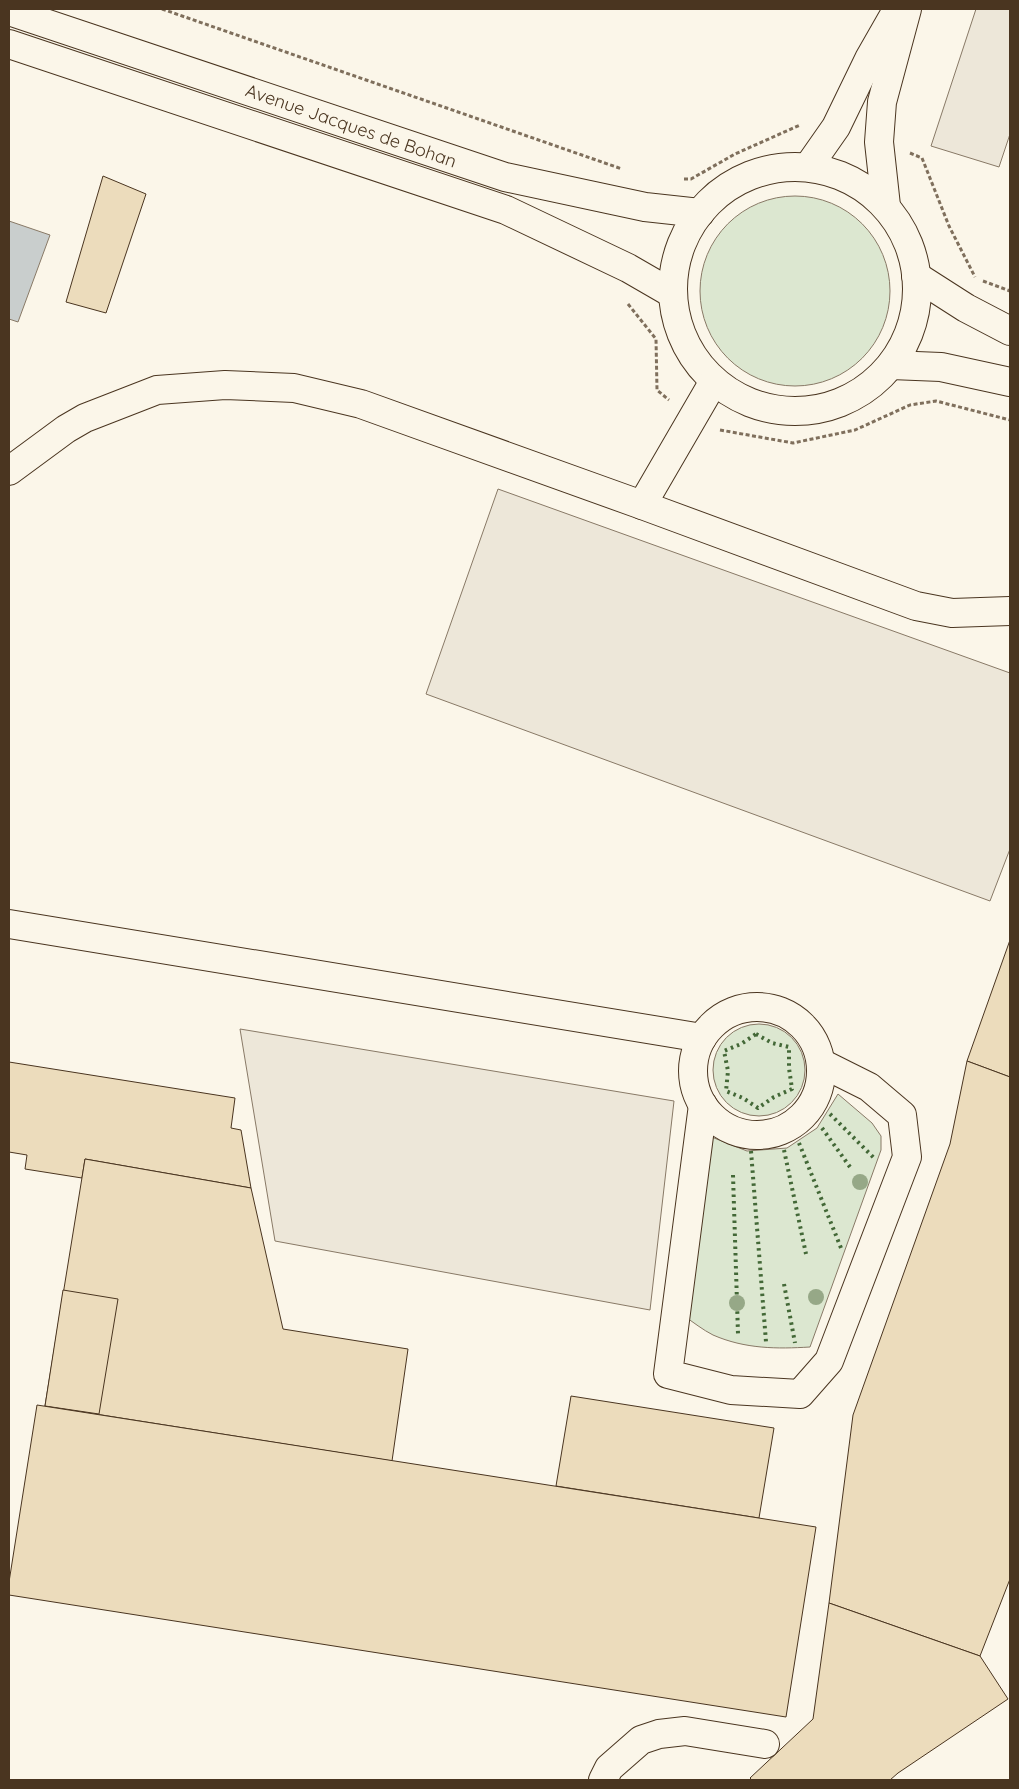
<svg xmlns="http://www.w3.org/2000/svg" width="1019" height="1789" font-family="Quicksand,sans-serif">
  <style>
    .green { fill: #dce7d0; stroke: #887966 }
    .parking { fill: #ede7d9; stroke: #887966 }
    .water { fill: #c9cecd; stroke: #887966 }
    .building { fill: #ecdcbc; stroke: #4a3520 }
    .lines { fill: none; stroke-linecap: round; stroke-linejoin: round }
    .minor-casing { stroke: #4a3520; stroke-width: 30 }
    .path { stroke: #7f6f5c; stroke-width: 3; stroke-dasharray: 4 2.5; stroke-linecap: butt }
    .minor { stroke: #fbf6e9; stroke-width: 28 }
    .hedge { stroke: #436837; stroke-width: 4; stroke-dasharray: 2.5 4; stroke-linecap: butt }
    .tree { fill: #96a887 }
    .labels { text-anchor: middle; stroke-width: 4; stroke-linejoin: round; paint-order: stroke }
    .street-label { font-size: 18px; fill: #4a3520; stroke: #fbf6e9 }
  </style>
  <rect width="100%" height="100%" fill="#fbf6e9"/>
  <g class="green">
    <circle cx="795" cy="291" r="95"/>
    <circle cx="759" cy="1070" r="46"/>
    <path d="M 838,1094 L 872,1123 L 881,1136 L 881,1150 L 810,1347 C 777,1349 745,1349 713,1335 C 703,1330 693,1322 684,1316 L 709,1136 L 747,1151 L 787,1148 L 817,1128 Z"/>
  </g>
  <g class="parking">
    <path d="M 976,9 L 1010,9 L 1010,134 L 999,167 L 931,146 Z"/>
    <path d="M 498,489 L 1010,673 L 1010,849 L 990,901 L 426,694 Z"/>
    <path d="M 240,1029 L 674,1101 L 650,1310 L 275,1241 Z"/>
  </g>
  <path class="water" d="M 9,221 L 50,235 L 18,322 L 9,319 Z"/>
  <g class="building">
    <path d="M 103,176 L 146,194 L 106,313 L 66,302 Z"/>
    <path d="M 1010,940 L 1010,1077 L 967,1061 Z"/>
    <path d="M 967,1061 L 1010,1077 L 1010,1579 L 980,1656 L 829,1603 L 853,1415 L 950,1144 Z"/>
    <path d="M 9,1062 L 235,1098 L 231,1128 L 241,1130 L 251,1188 L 85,1159 L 82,1178 L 25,1169 L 27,1155 L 9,1152 Z"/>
    <path d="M 85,1159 L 251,1188 L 283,1329 L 408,1349 L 392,1461 L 45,1406 Z"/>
    <path d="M 63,1290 L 118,1299 L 99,1414 L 45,1406 Z"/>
    <path d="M 571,1396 L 774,1428 L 759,1518 L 556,1486 Z"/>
    <path d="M 37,1405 L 816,1527 L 786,1717 L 9,1595 L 9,1582 Z"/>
    <path d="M 829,1603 L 980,1656 L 1008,1699 L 898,1773 L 890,1780 L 752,1780 L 750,1778 L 813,1719 Z"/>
  </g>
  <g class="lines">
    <defs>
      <g id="minor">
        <path d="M 9,11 L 505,177 L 645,207 L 700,213"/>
        <path d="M 9,44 L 506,210 L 628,268 L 673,294"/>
        <path d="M 808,167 L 836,127 L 869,59 L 897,10"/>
        <circle cx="795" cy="289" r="122"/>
        <path d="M 886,206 L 879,142 L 882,102 L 907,9"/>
        <path d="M 916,276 L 966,308 L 1010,331"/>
        <path d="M 891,365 L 941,367 L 1010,382"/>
        <path d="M 9,471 L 66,429 L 85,418 L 157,390 L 225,385 L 294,388 L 361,404 L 642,505 L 916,606 L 952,613 L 1010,611"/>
        <path d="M 642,505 L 714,381"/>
        <path d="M 9,924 L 702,1038"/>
        <circle cx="757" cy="1071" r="64"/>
        <path d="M 703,1105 L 668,1374 L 731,1390 L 800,1394 L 829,1361 L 907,1157 L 902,1115 L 869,1087 L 821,1063"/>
        <path d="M 603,1780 L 609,1768 L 641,1740 L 659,1734 L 685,1731 L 765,1744"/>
      </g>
    </defs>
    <use href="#minor" class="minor-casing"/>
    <g class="path">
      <path d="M 162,9 L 622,169"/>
      <path d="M 910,153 L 922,158 L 949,226 L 975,277"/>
      <path d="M 684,179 L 691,179 L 735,154 L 800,125"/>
      <path d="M 983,281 L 1010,291"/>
      <path d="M 628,304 L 656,339 L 657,390 L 669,400"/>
      <path d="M 720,430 L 793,443 L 855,430 L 910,405 L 936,401 L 1010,420"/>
    </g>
    <use href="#minor" class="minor"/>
    <g class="hedge">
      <path d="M 756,1034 L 772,1043 L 789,1047 L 789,1068 L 792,1089 L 774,1097 L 758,1108 L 743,1098 L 726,1091 L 728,1071 L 724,1051 L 741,1044 Z"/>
      <path d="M 830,1114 L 875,1159"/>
      <path d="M 822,1128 L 850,1167"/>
      <path d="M 799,1143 L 841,1248"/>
      <path d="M 784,1150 L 806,1254"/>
      <path d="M 751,1151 L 766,1342"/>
      <path d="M 733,1175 L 738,1334"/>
      <path d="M 784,1284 L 795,1343"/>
    </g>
  </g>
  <g class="tree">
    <circle cx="860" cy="1182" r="8"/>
    <circle cx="816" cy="1297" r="8"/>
    <circle cx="737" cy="1303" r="8"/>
  </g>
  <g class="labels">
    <g class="street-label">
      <text transform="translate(351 126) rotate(19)" y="6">Avenue Jacques de Bohan</text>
    </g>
  </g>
  <rect width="1019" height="1789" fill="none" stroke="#4a3520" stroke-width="20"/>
</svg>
